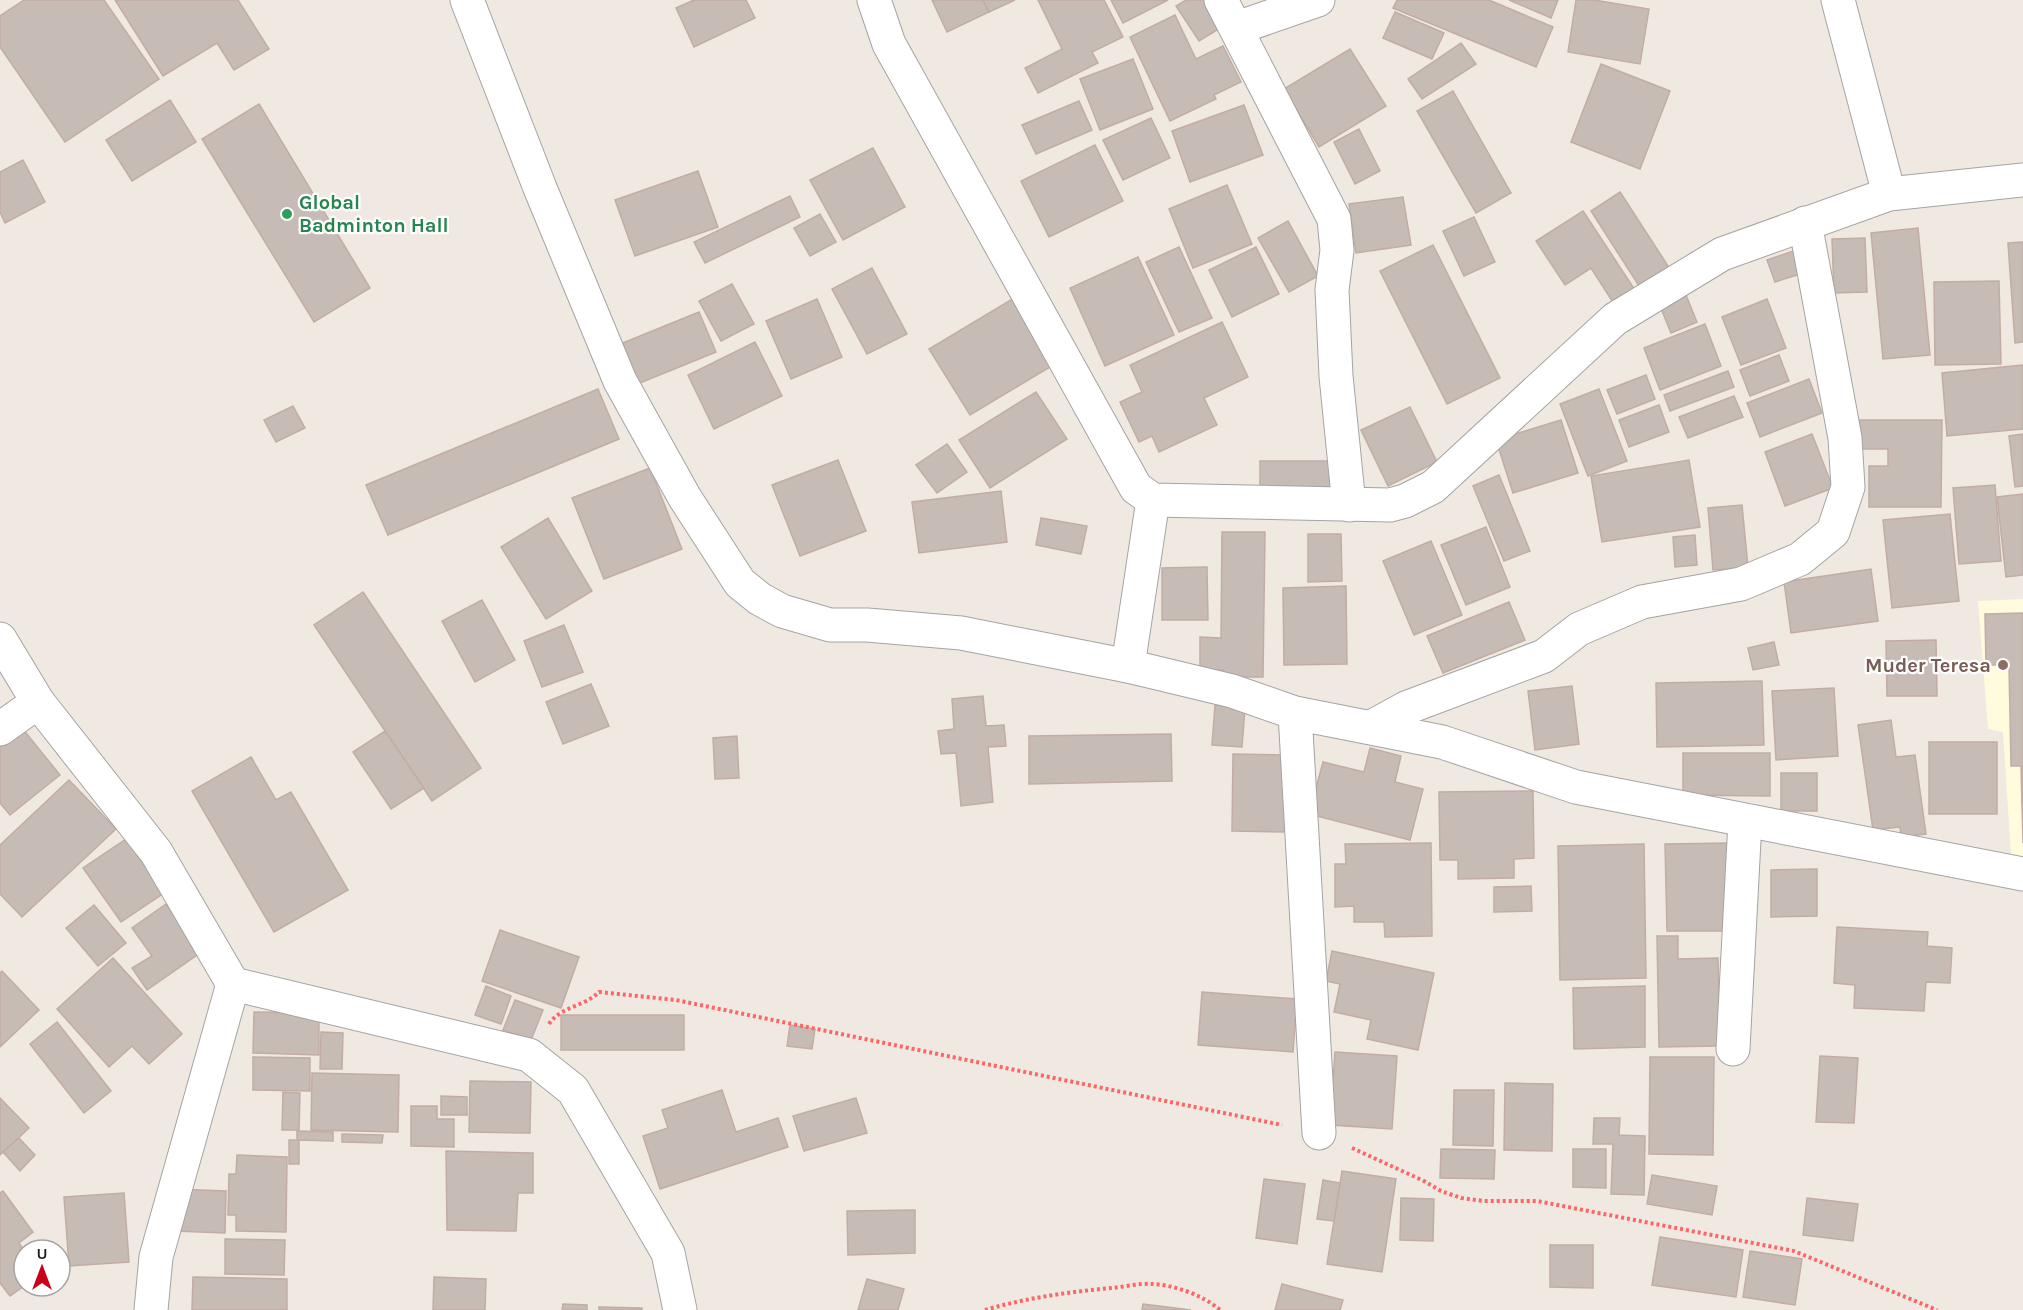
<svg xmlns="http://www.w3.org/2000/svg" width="2023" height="1310" font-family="Karla,sans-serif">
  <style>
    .education { fill: #fffbdc }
    .building { fill: #c7bbb5; stroke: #c2ada4; stroke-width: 1.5 }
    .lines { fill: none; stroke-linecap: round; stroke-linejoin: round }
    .minor-casing { stroke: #a4a4a4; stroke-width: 35 }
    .path { stroke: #ff6466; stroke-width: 4; stroke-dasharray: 3 3; stroke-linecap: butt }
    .minor { stroke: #fff; stroke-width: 33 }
    .leisure-dot { fill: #2e9e5b; stroke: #fff; stroke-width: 2 }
    .education-dot { fill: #8d6e63; stroke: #fff; stroke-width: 2 }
    .labels { text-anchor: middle; stroke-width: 4.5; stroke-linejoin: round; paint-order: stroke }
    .leisure-label { font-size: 20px; font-weight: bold; fill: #27864d; stroke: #fff; text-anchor: start }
    .education-label { font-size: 20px; font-weight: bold; fill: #785e54; stroke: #fff; text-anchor: end }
  </style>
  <rect width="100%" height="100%" fill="#efe9e2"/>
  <path class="education" d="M 2023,599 L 2023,856 L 2011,855 L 2003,732 L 1988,729 L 1978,601 Z"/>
  <g class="building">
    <path d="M 24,0 L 104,0 L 159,79 L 65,142 L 0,47 L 0,16 Z"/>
    <path d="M 115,0 L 238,0 L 269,49 L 234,70 L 217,43 L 163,76 Z"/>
    <path d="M 694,0 L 746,0 L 755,18 L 694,47 L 676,8 Z"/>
    <path d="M 932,0 L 983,0 L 989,12 L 947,32 Z"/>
    <path d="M 983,0 L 1015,0 L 989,12 Z"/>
    <path d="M 1038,0 L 1104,0 L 1123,37 L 1092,52 L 1098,63 L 1038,93 L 1025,68 L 1062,49 Z"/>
    <path d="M 1111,0 L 1168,0 L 1123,23 Z"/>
    <path d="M 1186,0 L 1205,0 L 1222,27 L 1199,41 L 1176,6 Z"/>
    <path d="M 1397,0 L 1489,0 L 1553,27 L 1536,67 L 1393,8 Z"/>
    <path d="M 1509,0 L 1558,0 L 1551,18 Z"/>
    <path d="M 1576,0 L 1594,0 L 1649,9 L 1640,64 L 1568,52 Z"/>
    <path d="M 1395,12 L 1444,33 L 1432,59 L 1383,38 Z"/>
    <path d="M 1175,15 L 1196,59 L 1223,46 L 1241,82 L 1214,95 L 1216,99 L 1170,121 L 1130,37 Z"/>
    <path d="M 1461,43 L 1476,64 L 1422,99 L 1408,79 Z"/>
    <path d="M 1350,49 L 1386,106 L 1319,147 L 1284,89 Z"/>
    <path d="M 1133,59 L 1153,109 L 1100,130 L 1080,79 Z"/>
    <path d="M 1601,64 L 1670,91 L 1640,169 L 1571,142 Z"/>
    <path d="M 1453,91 L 1511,193 L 1476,213 L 1417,111 Z"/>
    <path d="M 170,100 L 196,142 L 132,181 L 106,140 Z"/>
    <path d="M 1079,101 L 1092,130 L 1036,154 L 1022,125 Z"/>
    <path d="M 259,104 L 370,288 L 314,322 L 202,139 Z"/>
    <path d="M 1244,105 L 1263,155 L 1190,182 L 1172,131 Z"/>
    <path d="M 1151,118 L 1170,158 L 1123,180 L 1103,140 Z"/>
    <path d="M 1359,129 L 1380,171 L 1355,184 L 1334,142 Z"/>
    <path d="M 1095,145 L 1123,201 L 1049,237 L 1021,181 Z"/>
    <path d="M 873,148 L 905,207 L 843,240 L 810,180 Z"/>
    <path d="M 23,160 L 45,202 L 5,223 L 0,212 L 0,172 Z"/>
    <path d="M 698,171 L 718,227 L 635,256 L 615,200 Z"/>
    <path d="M 1227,185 L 1252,244 L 1193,268 L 1169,209 Z"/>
    <path d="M 1620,192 L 1670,269 L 1641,289 L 1591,211 Z"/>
    <path d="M 790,196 L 800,217 L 705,263 L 694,242 Z"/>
    <path d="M 1403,197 L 1411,245 L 1356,253 L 1349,204 Z"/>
    <path d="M 1583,211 L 1635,290 L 1614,304 L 1591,268 L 1565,285 L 1536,241 Z"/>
    <path d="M 820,214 L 836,242 L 810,256 L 794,228 Z"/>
    <path d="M 1474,217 L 1495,262 L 1464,276 L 1443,231 Z"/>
    <path d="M 1288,221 L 1318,276 L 1289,292 L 1258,238 Z"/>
    <path d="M 1918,228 L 1930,355 L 1883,359 L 1871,233 Z"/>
    <path d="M 1865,238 L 1867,292 L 1834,293 L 1832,239 Z"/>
    <path d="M 2023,242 L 2023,342 L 2015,343 L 2008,243 Z"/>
    <path d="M 1433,245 L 1500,378 L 1447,404 L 1380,271 Z"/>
    <path d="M 1179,247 L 1212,318 L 1179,332 L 1146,262 Z"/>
    <path d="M 1256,247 L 1279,294 L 1232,317 L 1209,270 Z"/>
    <path d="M 1802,248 L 1810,271 L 1775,282 L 1767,260 Z"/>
    <path d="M 1138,257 L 1174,335 L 1105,366 L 1070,288 Z"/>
    <path d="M 872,268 L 907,334 L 867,354 L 832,289 Z"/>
    <path d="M 1999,281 L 2001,364 L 1935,365 L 1934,282 Z"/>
    <path d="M 732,284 L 754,324 L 721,341 L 699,301 Z"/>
    <path d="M 1686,295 L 1697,322 L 1671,333 L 1660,306 Z"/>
    <path d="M 1014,298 L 1055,364 L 970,415 L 929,349 Z"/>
    <path d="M 817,299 L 842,357 L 791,379 L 766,321 Z"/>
    <path d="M 1767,299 L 1786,348 L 1741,365 L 1722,317 Z"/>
    <path d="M 699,312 L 716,352 L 630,387 L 613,347 Z"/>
    <path d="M 1222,322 L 1248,377 L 1204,398 L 1217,425 L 1159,452 L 1152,436 L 1139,442 L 1120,402 L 1142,392 L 1130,365 Z"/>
    <path d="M 1705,324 L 1721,366 L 1660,390 L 1644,348 Z"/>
    <path d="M 755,342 L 782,396 L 714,429 L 688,375 Z"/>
    <path d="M 1779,355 L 1789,381 L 1750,396 L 1740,370 Z"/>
    <path d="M 2023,365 L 2023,429 L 1947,436 L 1942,373 Z"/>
    <path d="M 1728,371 L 1734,387 L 1670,411 L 1664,395 Z"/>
    <path d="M 1646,375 L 1655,399 L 1617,414 L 1607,390 Z"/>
    <path d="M 1809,379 L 1822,413 L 1760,437 L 1747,403 Z"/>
    <path d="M 598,389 L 619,439 L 388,535 L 366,485 Z"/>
    <path d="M 1599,389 L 1627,461 L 1588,476 L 1560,404 Z"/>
    <path d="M 1036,392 L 1067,439 L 990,488 L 959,440 Z"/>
    <path d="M 1734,396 L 1743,417 L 1688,438 L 1679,417 Z"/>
    <path d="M 1659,405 L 1669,432 L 1629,447 L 1619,420 Z"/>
    <path d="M 293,406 L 305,428 L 276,442 L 264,420 Z"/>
    <path d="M 1410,407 L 1437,462 L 1388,486 L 1361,430 Z"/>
    <path d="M 1561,420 L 1578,473 L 1513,493 L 1496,440 Z"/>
    <path d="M 1855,420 L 1942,420 L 1941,507 L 1869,507 L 1869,466 L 1888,466 L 1888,449 L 1855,449 Z"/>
    <path d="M 1812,434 L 1833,488 L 1785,506 L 1765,452 Z"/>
    <path d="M 2023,434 L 2023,486 L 2015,487 L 2009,436 Z"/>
    <path d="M 947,444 L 967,472 L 937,493 L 916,465 Z"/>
    <path d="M 838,460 L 866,531 L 800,556 L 772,485 Z"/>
    <path d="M 1689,460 L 1700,527 L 1602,542 L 1591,476 Z"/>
    <rect x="1260" y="461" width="71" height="39"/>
    <path d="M 650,468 L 682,549 L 604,579 L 572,498 Z"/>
    <path d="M 1499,475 L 1530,551 L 1504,561 L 1473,486 Z"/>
    <path d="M 1995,485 L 2001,561 L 1959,564 L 1953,488 Z"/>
    <path d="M 1001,491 L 1007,542 L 919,553 L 912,502 Z"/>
    <path d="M 2023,494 L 2023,575 L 2006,577 L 1997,497 Z"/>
    <path d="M 1742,505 L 1748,567 L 1713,570 L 1708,508 Z"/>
    <path d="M 1950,514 L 1959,601 L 1892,608 L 1883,520 Z"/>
    <path d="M 548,518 L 592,591 L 546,619 L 501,547 Z"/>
    <path d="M 1041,518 L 1087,526 L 1081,554 L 1036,545 Z"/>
    <path d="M 1486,527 L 1510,587 L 1466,605 L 1441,545 Z"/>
    <path d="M 1222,532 L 1265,532 L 1263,677 L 1223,677 L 1223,670 L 1200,670 L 1200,637 L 1221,638 Z"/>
    <path d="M 1308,534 L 1341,534 L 1342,581 L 1308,582 Z"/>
    <path d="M 1695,535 L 1697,565 L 1675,567 L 1673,537 Z"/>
    <path d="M 1431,541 L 1462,615 L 1414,635 L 1383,561 Z"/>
    <path d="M 1207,567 L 1208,620 L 1162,620 L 1162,568 Z"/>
    <path d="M 1871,569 L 1878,621 L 1791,633 L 1784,582 Z"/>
    <path d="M 1346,586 L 1347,664 L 1284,665 L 1283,588 Z"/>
    <path d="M 363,592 L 481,768 L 432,801 L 314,625 Z"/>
    <path d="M 482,600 L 515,660 L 475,682 L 442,621 Z"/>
    <path d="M 1509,602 L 1525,640 L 1443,673 L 1427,636 Z"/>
    <path d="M 2023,613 L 2023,843 L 2021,766 L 2011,766 L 2009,665 L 1986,665 L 1985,614 Z"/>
    <path d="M 564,625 L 583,672 L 542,687 L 524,641 Z"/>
    <path d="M 1936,640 L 1937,696 L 1887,696 L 1886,641 Z"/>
    <path d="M 1774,642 L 1779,665 L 1753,670 L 1748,648 Z"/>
    <path d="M 1762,681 L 1764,745 L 1657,747 L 1656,683 Z"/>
    <path d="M 591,684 L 609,726 L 563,744 L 546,702 Z"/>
    <path d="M 1572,686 L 1579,744 L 1535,750 L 1528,691 Z"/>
    <path d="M 1834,688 L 1838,756 L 1776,760 L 1772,691 Z"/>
    <path d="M 983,696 L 986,726 L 1004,725 L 1006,746 L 988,747 L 993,802 L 961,806 L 956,753 L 941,754 L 938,731 L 954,729 L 952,699 Z"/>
    <path d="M 1215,705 L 1245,708 L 1242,747 L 1212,745 Z"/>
    <path d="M 1891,720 L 1896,757 L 1915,755 L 1926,834 L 1901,837 L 1900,827 L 1873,830 L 1858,725 Z"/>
    <path d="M 22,728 L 60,775 L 10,815 L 0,803 L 0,745 Z"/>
    <path d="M 385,731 L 424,788 L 391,809 L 353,752 Z"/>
    <path d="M 1171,734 L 1172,781 L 1029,784 L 1029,736 Z"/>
    <path d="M 737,736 L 739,778 L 715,779 L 713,738 Z"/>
    <rect x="1929" y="742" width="68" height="72"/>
    <path d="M 1370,748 L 1401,756 L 1395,782 L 1423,789 L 1410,840 L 1309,814 L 1323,762 L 1364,772 Z"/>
    <path d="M 1683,753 L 1770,753 L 1770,796 L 1683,795 Z"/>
    <path d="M 1233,754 L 1289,755 L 1288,832 L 1232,831 Z"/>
    <path d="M 251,757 L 276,800 L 291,792 L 348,890 L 274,932 L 192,791 Z"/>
    <rect x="1781" y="773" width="36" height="38"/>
    <path d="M 69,780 L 116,829 L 22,917 L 0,894 L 0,845 Z"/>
    <path d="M 1533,791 L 1534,858 L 1514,859 L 1514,878 L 1458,879 L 1458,860 L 1440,860 L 1439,792 Z"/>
    <path d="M 126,839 L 164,893 L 121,922 L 83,868 Z"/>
    <path d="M 1431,843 L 1432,936 L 1385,937 L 1384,922 L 1354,922 L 1354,906 L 1335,907 L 1335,864 L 1346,864 L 1345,844 Z"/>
    <path d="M 1729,843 L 1731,931 L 1667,931 L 1665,844 Z"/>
    <path d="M 1644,844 L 1646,978 L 1560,980 L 1558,846 Z"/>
    <path d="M 1817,869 L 1817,916 L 1771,917 L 1771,870 Z"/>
    <path d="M 1531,886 L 1532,911 L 1494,912 L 1494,887 Z"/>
    <path d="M 166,904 L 200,953 L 147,990 L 132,968 L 152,956 L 132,928 Z"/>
    <path d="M 94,905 L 126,943 L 98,966 L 66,928 Z"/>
    <path d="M 1837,927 L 1928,932 L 1927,946 L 1952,948 L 1950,983 L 1926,982 L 1924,1011 L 1854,1008 L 1855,985 L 1834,983 Z"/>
    <path d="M 500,930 L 579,957 L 561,1008 L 482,981 Z"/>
    <path d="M 1657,936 L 1678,936 L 1678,959 L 1718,958 L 1720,1046 L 1659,1047 Z"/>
    <path d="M 1332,951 L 1434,973 L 1418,1050 L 1367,1039 L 1371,1020 L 1334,1012 L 1340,984 L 1326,981 Z"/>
    <path d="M 113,958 L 182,1034 L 149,1064 L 132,1046 L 109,1067 L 57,1009 Z"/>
    <path d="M 2,971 L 39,1010 L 0,1047 L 0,973 Z"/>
    <path d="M 486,986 L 511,996 L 501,1024 L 475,1015 Z"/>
    <path d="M 1645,986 L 1645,1047 L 1574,1049 L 1573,988 Z"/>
    <path d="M 1202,992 L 1297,999 L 1293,1052 L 1198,1045 Z"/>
    <path d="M 515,1000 L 543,1010 L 531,1040 L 503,1030 Z"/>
    <path d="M 254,1012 L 319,1013 L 319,1055 L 253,1053 Z"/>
    <rect x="561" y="1015" width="123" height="35"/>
    <path d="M 57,1022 L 111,1091 L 84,1113 L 30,1044 Z"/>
    <path d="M 790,1025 L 815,1029 L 812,1049 L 787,1046 Z"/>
    <path d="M 321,1032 L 343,1033 L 342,1069 L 320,1069 Z"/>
    <path d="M 1335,1052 L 1397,1056 L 1392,1129 L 1330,1125 Z"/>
    <path d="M 1820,1056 L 1858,1058 L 1854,1123 L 1816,1122 Z"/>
    <path d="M 253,1057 L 310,1058 L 310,1091 L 253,1090 Z"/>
    <path d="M 1650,1057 L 1714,1057 L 1713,1155 L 1649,1154 Z"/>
    <path d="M 312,1073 L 399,1075 L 398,1132 L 311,1130 Z"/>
    <path d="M 470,1081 L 531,1082 L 530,1133 L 469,1132 Z"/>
    <path d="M 1505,1083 L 1553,1084 L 1552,1151 L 1504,1150 Z"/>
    <path d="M 722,1090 L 736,1132 L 778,1118 L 788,1147 L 660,1189 L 643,1136 L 668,1128 L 662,1110 Z"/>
    <path d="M 1454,1090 L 1494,1090 L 1493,1146 L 1453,1145 Z"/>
    <path d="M 283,1092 L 300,1093 L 299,1130 L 282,1130 Z"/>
    <path d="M 441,1096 L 467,1097 L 467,1115 L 441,1115 Z"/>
    <path d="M 0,1098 L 29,1128 L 0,1155 Z"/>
    <path d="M 856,1098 L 867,1133 L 804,1151 L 793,1116 Z"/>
    <path d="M 411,1106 L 437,1106 L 437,1119 L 454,1119 L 454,1147 L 411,1146 Z"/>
    <path d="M 1594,1118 L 1620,1118 L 1619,1135 L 1645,1136 L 1644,1195 L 1611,1194 L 1613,1144 L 1593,1144 Z"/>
    <path d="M 297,1131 L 333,1132 L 333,1141 L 297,1140 Z"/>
    <path d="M 342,1134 L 383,1135 L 382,1143 L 342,1142 Z"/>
    <path d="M 19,1138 L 35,1155 L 20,1171 L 3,1152 Z"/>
    <rect x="289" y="1140" width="10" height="24"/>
    <path d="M 1441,1149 L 1495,1150 L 1494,1179 L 1440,1178 Z"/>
    <path d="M 1573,1149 L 1606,1149 L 1606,1188 L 1573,1187 Z"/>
    <path d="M 446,1151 L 533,1153 L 533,1193 L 518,1193 L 516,1231 L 447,1230 Z"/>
    <path d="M 237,1155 L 287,1157 L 286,1232 L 236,1231 L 236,1215 L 228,1215 L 229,1174 L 236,1174 Z"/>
    <path d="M 1342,1171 L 1396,1179 L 1382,1272 L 1327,1264 Z"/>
    <path d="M 1652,1175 L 1717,1186 L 1712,1215 L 1647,1204 Z"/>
    <path d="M 1264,1179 L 1305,1184 L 1297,1244 L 1256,1238 Z"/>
    <path d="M 1323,1180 L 1340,1183 L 1334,1221 L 1317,1219 Z"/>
    <path d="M 175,1189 L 226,1191 L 225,1233 L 175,1231 Z"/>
    <path d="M 3,1191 L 33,1232 L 19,1243 L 24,1250 L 24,1286 L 10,1296 L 0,1283 L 0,1193 Z"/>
    <path d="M 124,1193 L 129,1262 L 69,1266 L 64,1197 Z"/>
    <path d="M 1401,1198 L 1434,1199 L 1433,1241 L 1400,1240 Z"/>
    <path d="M 1807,1198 L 1858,1204 L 1853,1241 L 1803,1235 Z"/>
    <path d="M 915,1210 L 915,1253 L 848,1255 L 847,1211 Z"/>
    <path d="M 1660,1237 L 1743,1250 L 1736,1297 L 1652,1285 Z"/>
    <path d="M 225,1239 L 285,1240 L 284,1275 L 225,1274 Z"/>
    <path d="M 1550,1245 L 1593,1245 L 1593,1288 L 1550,1287 Z"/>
    <path d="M 1750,1251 L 1802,1259 L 1795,1305 L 1743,1297 Z"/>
    <path d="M 193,1277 L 287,1279 L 287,1310 L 192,1310 Z"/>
    <path d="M 434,1277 L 486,1279 L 485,1310 L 433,1310 Z"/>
    <path d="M 867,1279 L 904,1289 L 898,1310 L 858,1310 Z"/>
    <path d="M 1282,1284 L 1343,1300 L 1340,1310 L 1275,1310 Z"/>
    <path d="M 563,1304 L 587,1305 L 587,1310 L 562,1310 Z"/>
    <path d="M 1143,1304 L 1191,1310 L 1142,1310 Z"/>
    <path d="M 599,1307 L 642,1308 L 642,1310 L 599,1310 Z"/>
  </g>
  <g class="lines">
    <defs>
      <g id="minor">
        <path d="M 467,0 L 540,188 L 620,381 L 685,498 L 740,583 L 760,599 L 782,611 L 830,625 L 867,625 L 961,633 L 1128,666 L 1232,691 L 1295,713 L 1442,742 L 1576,787 L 2023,874"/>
        <path d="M 874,0 L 889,44 L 1136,488 L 1153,500 L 1390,505 L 1405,501 L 1433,487 L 1615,319 L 1722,254 L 1889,194 L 2023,180"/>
        <path d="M 1221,0 L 1334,219 L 1337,250 L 1332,290 L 1336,376 L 1349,505"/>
        <path d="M 1838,0 L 1889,194"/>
        <path d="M 1237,28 L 1318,0"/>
        <path d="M 0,639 L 38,702 L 156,852 L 233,984"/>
        <path d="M 1128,666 L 1153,500"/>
        <path d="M 1295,713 L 1319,1133"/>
        <path d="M 1373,726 L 1406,708 L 1544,656 L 1579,629 L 1642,602 L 1741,584 L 1800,559 L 1833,532 L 1848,487 L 1845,438 L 1805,223"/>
        <path d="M 0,729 L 38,702"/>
        <path d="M 1733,1049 L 1745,821"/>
        <path d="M 151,1310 L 156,1257 L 233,984 L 529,1055 L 573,1090 L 668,1253 L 680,1310"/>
      </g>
    </defs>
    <use href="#minor" class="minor-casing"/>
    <g class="path">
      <path d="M 549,1024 C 561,1006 584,1007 599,992 L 676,1000 L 1282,1125"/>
      <path d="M 1352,1148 L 1424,1181 L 1441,1191 L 1461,1198 L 1484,1201 L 1537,1201 L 1794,1251 L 1937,1310"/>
      <path d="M 985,1310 C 1026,1298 1068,1292 1111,1288 C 1124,1287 1139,1283 1152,1284 C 1174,1285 1203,1295 1220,1310"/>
    </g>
    <use href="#minor" class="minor"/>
  </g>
  <circle class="leisure-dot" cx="287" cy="214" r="6"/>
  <circle class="education-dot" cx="2003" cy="665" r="6"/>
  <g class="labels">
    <g class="leisure-label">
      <text x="299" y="209">Global<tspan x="299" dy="23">Badminton Hall</tspan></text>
    </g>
    <g class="education-label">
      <text x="1991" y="672">Muder Teresa</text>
    </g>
  </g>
  <g transform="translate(42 1268)"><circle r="28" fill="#ffffff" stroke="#a5a5a5" stroke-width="1.5"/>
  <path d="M0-4.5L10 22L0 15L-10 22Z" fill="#cb0018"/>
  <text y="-9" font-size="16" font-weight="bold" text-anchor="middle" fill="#1d1d1d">U</text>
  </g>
</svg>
